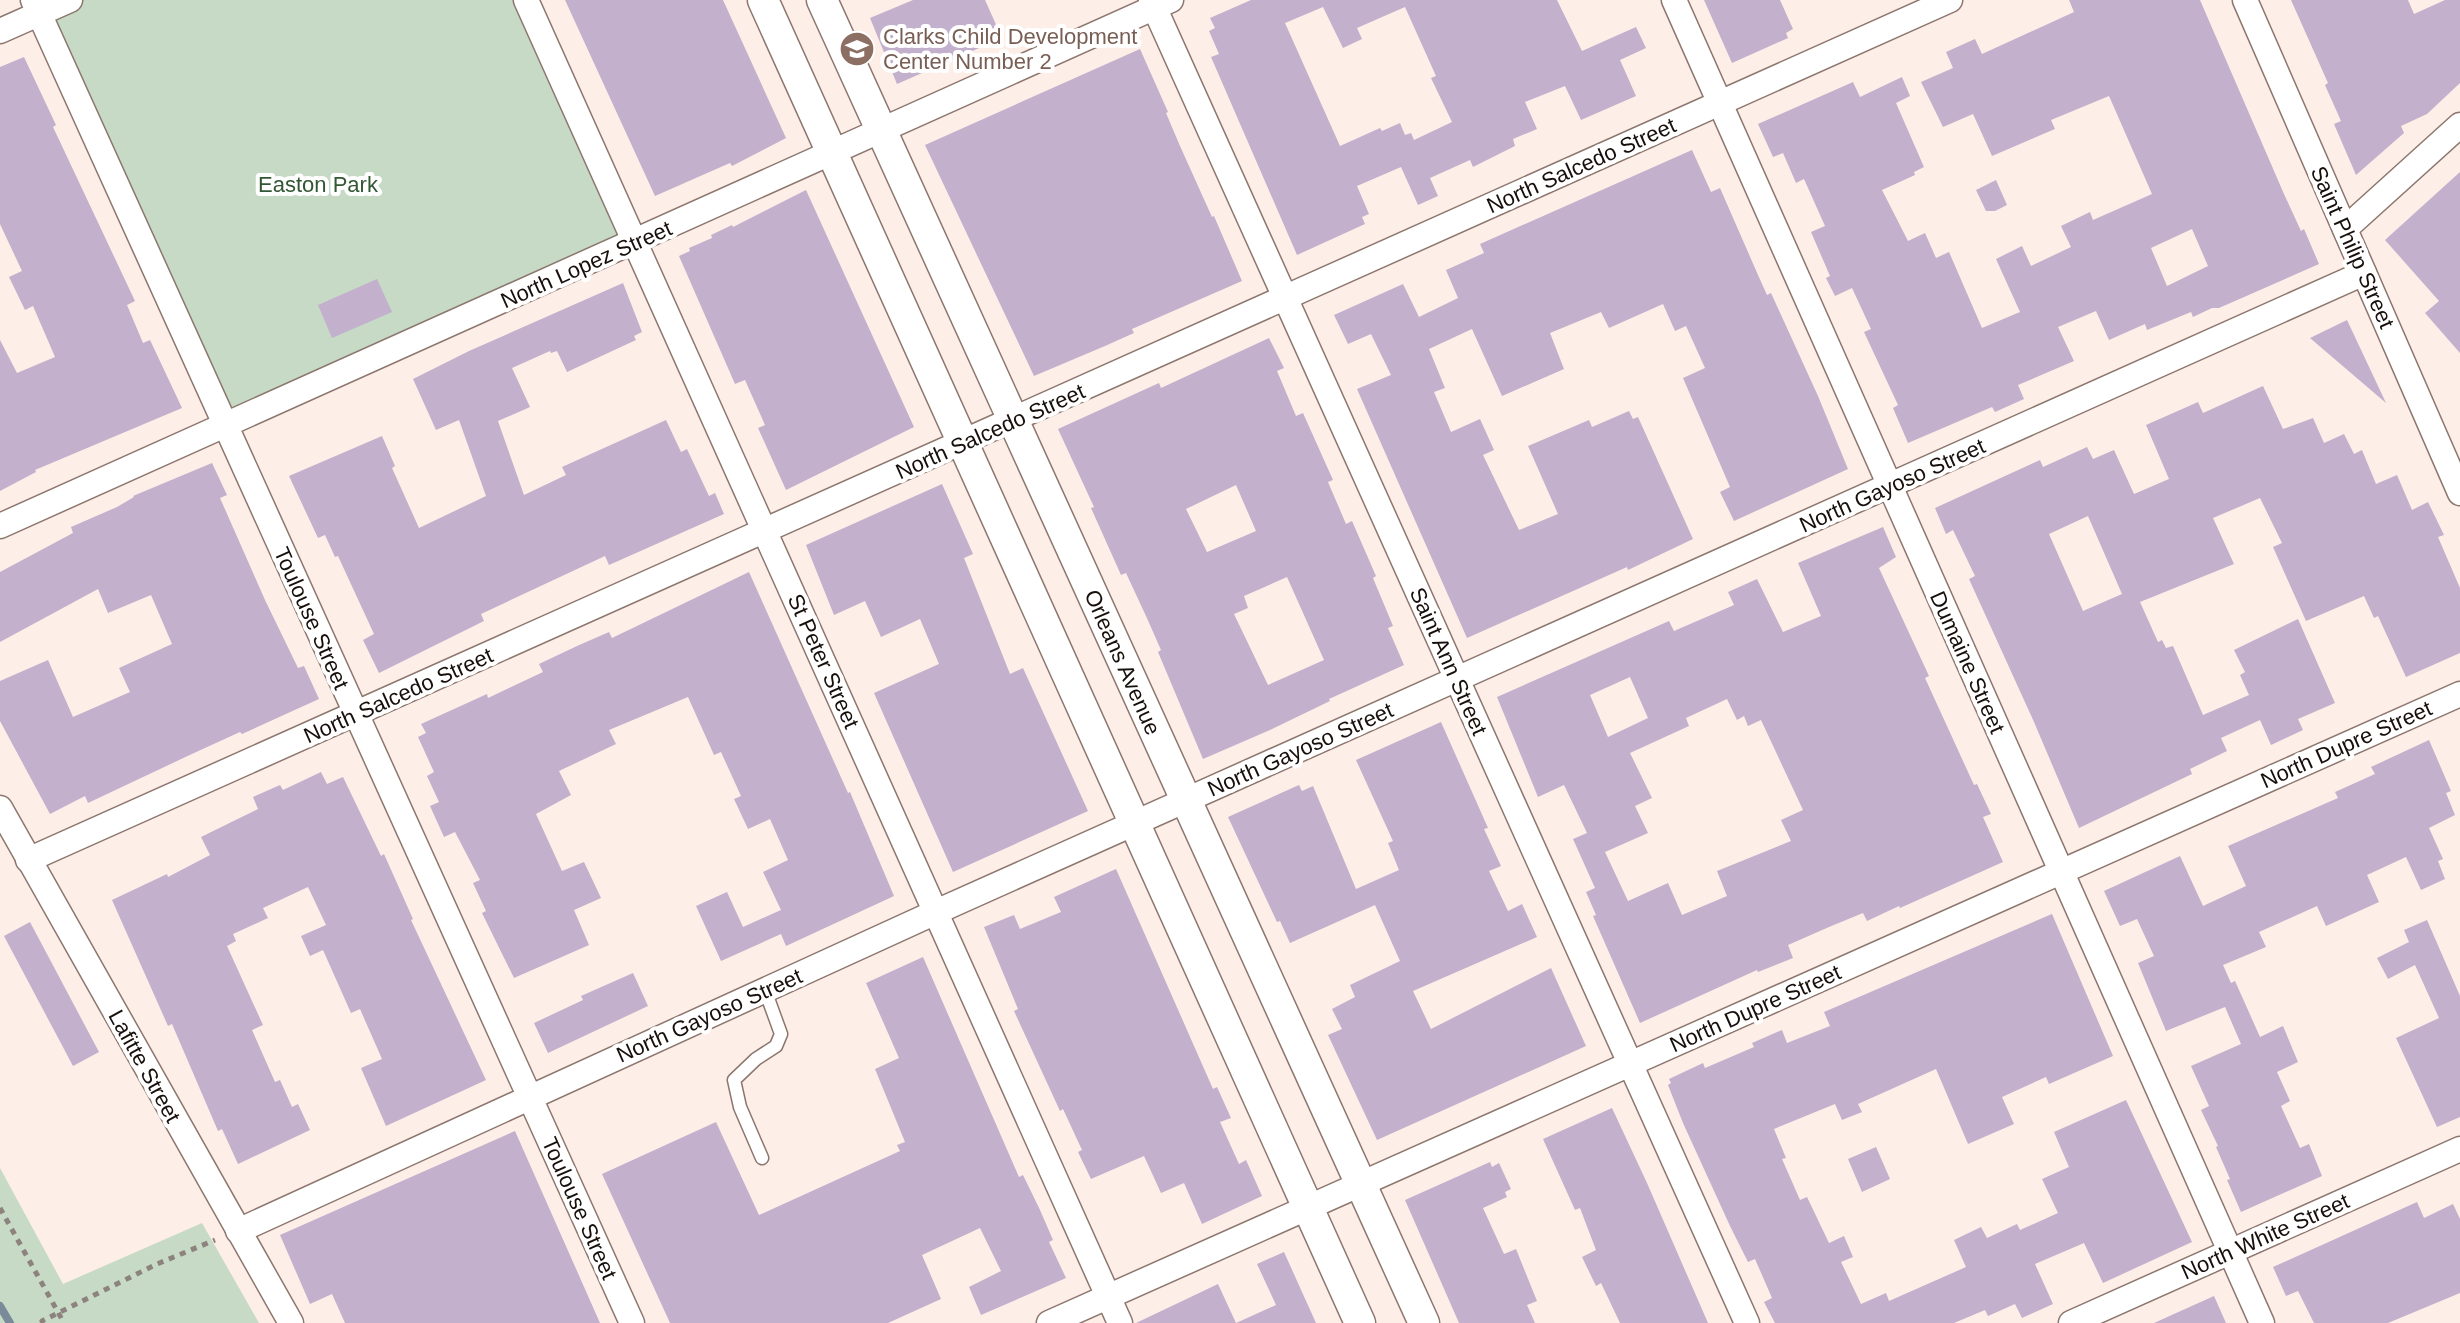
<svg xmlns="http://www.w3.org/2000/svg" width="2460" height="1323" font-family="Arial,sans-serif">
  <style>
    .green { fill: #c6dac6 }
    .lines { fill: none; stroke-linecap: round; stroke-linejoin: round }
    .stream { stroke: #7b8a9a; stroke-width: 8 }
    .building { fill: #c3b0cc; fill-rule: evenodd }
    .service-casing { stroke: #8c776e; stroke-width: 15 }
    .minor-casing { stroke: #8c776e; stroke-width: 27 }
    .tertiary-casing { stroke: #8c776e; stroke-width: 33 }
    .path { stroke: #8d827d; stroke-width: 5; stroke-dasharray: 6 6; stroke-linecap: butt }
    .service { stroke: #fff; stroke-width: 12 }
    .minor { stroke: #fff; stroke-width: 24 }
    .tertiary { stroke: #fff; stroke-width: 30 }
    .labels { text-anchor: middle; stroke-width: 8; stroke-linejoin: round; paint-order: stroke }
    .education-label { font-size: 22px; fill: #785e54; stroke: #fff; text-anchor: start }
    .street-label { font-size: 22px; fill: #160f0b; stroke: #fff }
    .park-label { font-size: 22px; fill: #315833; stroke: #fff }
  </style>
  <rect width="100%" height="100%" fill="#fdeee8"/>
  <g class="green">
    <path d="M 70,0 L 526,0 L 635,242 L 226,426 L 40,14 Z"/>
    <path d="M 0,1168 L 63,1284 L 202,1223 L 259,1323 L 0,1323 Z"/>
  </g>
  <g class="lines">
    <path class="stream" d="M 0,1306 L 10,1323"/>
  </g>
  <g class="building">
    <path d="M 565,0 L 723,0 L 786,138 L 732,166 L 730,163 L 655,196 Z"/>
    <path d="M 913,0 L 985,0 L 1002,38 L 897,84 L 870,18 Z"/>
    <path d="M 1251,0 L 1557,0 L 1582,51 L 1636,27 L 1646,48 L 1620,60 L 1636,96 L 1581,120 L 1565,86 L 1525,102 L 1537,129 L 1513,139 L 1515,146 L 1473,167 L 1470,160 L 1430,178 L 1438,196 L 1418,205 L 1401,167 L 1357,186 L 1369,214 L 1362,217 L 1365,224 L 1297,255 L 1211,57 L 1219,54 L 1209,31 L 1215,28 L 1210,18 ZM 1323,7 L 1343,48 L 1362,39 L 1357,28 L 1405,7 L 1436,76 L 1431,78 L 1452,122 L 1414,140 L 1411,133 L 1405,135 L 1400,123 L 1382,131 L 1380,128 L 1340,146 L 1285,23 Z"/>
    <path d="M 1704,0 L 1780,0 L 1793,29 L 1786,33 L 1788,38 L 1732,63 Z"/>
    <path d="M 2069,0 L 2200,0 L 2284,194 L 2301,231 L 2304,229 L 2319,264 L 2219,308 L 2212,308 L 2193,317 L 2191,312 L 2147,330 L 2145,324 L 2109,340 L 2096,311 L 2058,327 L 2074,361 L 2018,385 L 2024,399 L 1995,412 L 1992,407 L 1908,443 L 1893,408 L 1898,405 L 1864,332 L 1871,329 L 1852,288 L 1835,296 L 1826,278 L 1830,276 L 1811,232 L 1825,226 L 1804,179 L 1796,183 L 1783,153 L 1773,157 L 1758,124 L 1853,82 L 1860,97 L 1902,77 L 1910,96 L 1896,103 L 1924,167 L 1914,172 L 1915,175 L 1882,190 L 1908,241 L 1925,233 L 1936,258 L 1949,252 L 1982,328 L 2020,312 L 1996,259 L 2022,246 L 2031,266 L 2071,247 L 2061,226 L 2090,212 L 2093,220 L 2152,194 L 2109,96 L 2051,120 L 2055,129 L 1992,156 L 1973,114 L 1943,127 L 1921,82 L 1953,68 L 1946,52 L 1975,39 L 1982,54 L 2074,12 ZM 2192,229 L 2208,266 L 2167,286 L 2151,248 Z"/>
    <path d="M 2291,0 L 2408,0 L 2414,14 L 2445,0 L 2460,0 L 2460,83 L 2427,114 L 2401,126 L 2404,133 L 2356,175 L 2334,124 L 2341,121 L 2325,85 L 2328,83 Z"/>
    <path d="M 1140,49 L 1168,112 L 1166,113 L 1180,146 L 1212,217 L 1214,216 L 1242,281 L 1132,329 L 1134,333 L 1105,346 L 1034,376 L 925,145 Z"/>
    <path d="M 24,57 L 56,125 L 53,127 L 135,301 L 127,305 L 143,343 L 150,340 L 182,408 L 35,470 L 36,472 L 0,491 L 0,340 L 17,373 L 55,357 L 33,306 L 25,310 L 9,277 L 22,271 L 0,224 L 0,67 Z"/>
    <path d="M 1692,150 L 1711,192 L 1720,188 L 1758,275 L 1767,295 L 1771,293 L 1818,396 L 1848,469 L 1734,521 L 1720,492 L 1730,487 L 1683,378 L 1705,368 L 1686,326 L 1675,331 L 1663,304 L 1609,328 L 1601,312 L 1550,333 L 1564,369 L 1502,396 L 1472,329 L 1429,349 L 1445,388 L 1434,392 L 1451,432 L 1480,419 L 1494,450 L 1483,455 L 1519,530 L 1558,514 L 1528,446 L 1589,420 L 1592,427 L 1629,411 L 1633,419 L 1638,417 L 1693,539 L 1628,570 L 1627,567 L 1467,638 L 1357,389 L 1391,375 L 1371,334 L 1348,344 L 1334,315 L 1403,284 L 1419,317 L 1458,298 L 1446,270 L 1484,253 L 1480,244 Z"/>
    <path d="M 2460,172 L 2460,353 L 2425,313 L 2439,301 L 2385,240 Z"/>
    <path d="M 1996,180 L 2007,205 L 1995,211 L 1986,211 L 1976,190 Z"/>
    <path d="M 806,190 L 914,427 L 786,490 L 758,428 L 765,425 L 745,380 L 735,384 L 679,256 L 690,251 L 689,248 L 712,238 L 711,235 L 732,225 L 733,227 Z"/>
    <path d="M 377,279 L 392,312 L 332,338 L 318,305 Z"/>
    <path d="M 623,283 L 642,332 L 634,336 L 636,340 L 567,372 L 557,351 L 551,353 L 550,351 L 512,368 L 530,407 L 498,421 L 524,495 L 566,475 L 562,467 L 666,420 L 681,452 L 687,449 L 709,496 L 715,493 L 724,514 L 609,565 L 605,556 L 481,614 L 484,621 L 379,673 L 363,640 L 374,634 L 338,556 L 335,557 L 325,535 L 318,538 L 289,476 L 382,436 L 395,466 L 392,468 L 419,528 L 486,496 L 459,420 L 436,430 L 413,379 L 469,351 Z"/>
    <path d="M 2347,320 L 2386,403 L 2310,338 Z"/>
    <path d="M 1269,338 L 1284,368 L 1277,371 L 1296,416 L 1303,413 L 1333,480 L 1328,482 L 1346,524 L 1352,521 L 1376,576 L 1373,578 L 1393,626 L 1388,628 L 1404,665 L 1329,699 L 1330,701 L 1270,730 L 1203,759 L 1158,652 L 1161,650 L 1146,616 L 1126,573 L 1121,575 L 1091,508 L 1094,507 L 1058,429 L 1159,383 L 1161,388 ZM 1236,485 L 1256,531 L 1207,552 L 1186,509 ZM 1287,577 L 1324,660 L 1268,685 L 1234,614 L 1248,608 L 1244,596 Z"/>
    <path d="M 2263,386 L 2283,429 L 2313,418 L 2324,443 L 2344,434 L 2354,454 L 2362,450 L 2376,484 L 2397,475 L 2412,510 L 2428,502 L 2444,535 L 2438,537 L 2460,588 L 2460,653 L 2406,677 L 2378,616 L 2374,618 L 2364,596 L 2306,621 L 2273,547 L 2282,543 L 2260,498 L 2213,518 L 2234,564 L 2140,602 L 2158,642 L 2162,640 L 2166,648 L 2173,646 L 2203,715 L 2249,695 L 2240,675 L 2245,672 L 2234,650 L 2298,619 L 2335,703 L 2298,719 L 2303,730 L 2271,745 L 2260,720 L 2221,738 L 2227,751 L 2190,769 L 2192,774 L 2079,828 L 2034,722 L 1969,579 L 1975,576 L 1953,530 L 1946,534 L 1935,508 L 2040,460 L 2043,467 L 2087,447 L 2093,459 L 2114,450 L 2134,494 L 2169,479 L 2146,425 L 2198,402 L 2203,413 ZM 2088,516 L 2122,594 L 2083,611 L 2049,534 Z"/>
    <path d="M 212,463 L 227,495 L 220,498 L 265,600 L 298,668 L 304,666 L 319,699 L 242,734 L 240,732 L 194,753 L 88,803 L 85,796 L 50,814 L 0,721 L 0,681 L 48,660 L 73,717 L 130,692 L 119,668 L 172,644 L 151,595 L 108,613 L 98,589 L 0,642 L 0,572 L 73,533 L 71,527 L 117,507 L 134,497 L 133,496 Z"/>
    <path d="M 942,484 L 973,554 L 964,558 L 1010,674 L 1023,668 L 1088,811 L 953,872 L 874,693 L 939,664 L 920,619 L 881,637 L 865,601 L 834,615 L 806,545 Z"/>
    <path d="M 1883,527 L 1896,557 L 1879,568 L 1929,676 L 1925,678 L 1974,785 L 1977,784 L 1991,814 L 1983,817 L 2003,862 L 1900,908 L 1899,906 L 1867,921 L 1863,913 L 1829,927 L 1788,945 L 1793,958 L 1758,972 L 1757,970 L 1640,1023 L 1593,916 L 1596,915 L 1586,892 L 1595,888 L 1573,839 L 1587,833 L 1564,785 L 1538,797 L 1497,697 L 1669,621 L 1674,631 L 1734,605 L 1728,592 L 1757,579 L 1783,632 L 1821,616 L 1798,563 ZM 1630,677 L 1648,718 L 1608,737 L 1590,695 ZM 1727,699 L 1737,720 L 1744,716 L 1748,726 L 1761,720 L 1803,810 L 1781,820 L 1791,841 L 1717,871 L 1727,896 L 1682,915 L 1668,883 L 1628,901 L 1605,852 L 1648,833 L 1635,806 L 1652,798 L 1630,753 L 1689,726 L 1686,718 Z"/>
    <path d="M 749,572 L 848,793 L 850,792 L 894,896 L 786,946 L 781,934 L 721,961 L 696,906 L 727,892 L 743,927 L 781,910 L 763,872 L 788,860 L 770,819 L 748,829 L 734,799 L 741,796 L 721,752 L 714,755 L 688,697 L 609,730 L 616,744 L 559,771 L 571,795 L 536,814 L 562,871 L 584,862 L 601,898 L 574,910 L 589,945 L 514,978 L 482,913 L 486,911 L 473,883 L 480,880 L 455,832 L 444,837 L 430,806 L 439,802 L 427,776 L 434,772 L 418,737 L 426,733 L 421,724 L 487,694 L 488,698 L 543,672 L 539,664 L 577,646 L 609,632 L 612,638 Z"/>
    <path d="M 1441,722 L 1488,828 L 1484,829 L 1501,866 L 1489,871 L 1508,911 L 1522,904 L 1537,937 L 1413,991 L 1431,1029 L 1551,968 L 1586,1046 L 1377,1140 L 1328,1035 L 1342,1029 L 1332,1009 L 1355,997 L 1350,985 L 1400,961 L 1375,905 L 1290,943 L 1280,921 L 1277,922 L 1228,817 L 1299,785 L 1302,791 L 1313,786 L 1356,889 L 1399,870 L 1388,843 L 1393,841 L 1356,760 Z"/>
    <path d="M 2429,740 L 2451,791 L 2446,793 L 2455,815 L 2429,828 L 2443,859 L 2438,861 L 2445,879 L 2421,890 L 2406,857 L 2367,875 L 2379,902 L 2326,926 L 2317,906 L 2259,932 L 2266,947 L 2223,965 L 2231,983 L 2235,981 L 2260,1037 L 2283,1026 L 2298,1062 L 2277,1072 L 2290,1101 L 2281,1106 L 2300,1148 L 2309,1144 L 2322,1176 L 2241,1212 L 2227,1180 L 2230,1179 L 2216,1147 L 2218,1146 L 2201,1110 L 2209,1106 L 2191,1066 L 2241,1044 L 2225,1007 L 2166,1031 L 2138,963 L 2154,956 L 2137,919 L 2120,926 L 2104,891 L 2180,856 L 2203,906 L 2246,886 L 2228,846 L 2338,798 L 2335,792 L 2375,774 L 2371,767 Z"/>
    <path d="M 321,772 L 327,784 L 343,777 L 381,856 L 384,854 L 413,919 L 411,920 L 486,1080 L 386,1126 L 361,1068 L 382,1059 L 360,1009 L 351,1013 L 323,950 L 310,956 L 301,936 L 326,925 L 308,887 L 263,908 L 268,918 L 233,934 L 236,941 L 227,946 L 263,1025 L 252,1030 L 275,1082 L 280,1080 L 292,1107 L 298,1104 L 310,1130 L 238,1164 L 222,1129 L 218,1131 L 172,1024 L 168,1026 L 112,900 L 167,874 L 168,877 L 210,855 L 201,837 L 258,809 L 253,797 L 280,785 L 283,790 Z"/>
    <path d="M 1116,869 L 1213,1089 L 1217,1087 L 1231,1118 L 1220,1122 L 1239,1164 L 1246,1160 L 1262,1196 L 1202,1224 L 1184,1183 L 1161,1193 L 1144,1156 L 1091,1179 L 1078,1152 L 1082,1150 L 1063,1109 L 1060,1111 L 1014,1011 L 1018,1009 L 984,927 L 1014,915 L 1020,929 L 1061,912 L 1054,897 Z"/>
    <path d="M 2052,914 L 2113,1056 L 2049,1084 L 2046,1077 L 2002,1097 L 2014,1124 L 1968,1144 L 1936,1069 L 1858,1104 L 1862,1112 L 1842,1120 L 1835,1104 L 1774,1129 L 1786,1158 L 1782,1159 L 1800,1200 L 1807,1197 L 1829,1243 L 1844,1236 L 1853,1257 L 1841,1262 L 1861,1304 L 1886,1293 L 1889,1301 L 1966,1267 L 1954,1240 L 1981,1227 L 1987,1238 L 2017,1224 L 2020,1230 L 2058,1213 L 2042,1179 L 2069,1167 L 2054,1132 L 2126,1100 L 2192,1242 L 2103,1283 L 2084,1243 L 2035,1264 L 2053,1304 L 2022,1318 L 2015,1304 L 1988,1316 L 1985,1310 L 1954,1323 L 1775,1323 L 1764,1302 L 1772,1298 L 1755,1259 L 1748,1262 L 1730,1226 L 1683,1123 L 1668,1085 L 1671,1083 L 1669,1079 L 1703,1063 L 1705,1068 L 1754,1047 L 1752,1043 L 1782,1030 L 1787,1043 L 1830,1026 L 1824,1012 Z"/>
    <path d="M 2427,920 L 2460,996 L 2460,1117 L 2437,1127 L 2396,1038 L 2439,1018 L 2415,965 L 2388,979 L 2377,958 L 2409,942 L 2404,930 Z"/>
    <path d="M 30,922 L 99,1052 L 73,1066 L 4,936 Z"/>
    <path d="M 923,957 L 1019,1177 L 1023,1175 L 1040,1210 L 1053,1240 L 1049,1242 L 1066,1278 L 981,1315 L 969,1287 L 1001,1271 L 980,1228 L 922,1255 L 941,1299 L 888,1323 L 670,1323 L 602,1174 L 716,1122 L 759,1215 L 900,1151 L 897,1145 L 905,1142 L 875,1069 L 899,1058 L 866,983 Z"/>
    <path d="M 633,973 L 648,1006 L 548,1053 L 534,1023 L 583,1000 L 581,996 Z"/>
    <path d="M 1612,1108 L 1647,1183 L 1708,1323 L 1620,1323 L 1601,1283 L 1596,1286 L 1582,1257 L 1596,1250 L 1580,1208 L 1575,1210 L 1543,1139 Z"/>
    <path d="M 515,1131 L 600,1323 L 345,1323 L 332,1294 L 310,1304 L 280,1235 Z"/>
    <path d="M 1876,1147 L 1890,1179 L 1862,1192 L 1848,1159 Z"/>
    <path d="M 1490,1162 L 1492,1167 L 1499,1163 L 1511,1189 L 1505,1192 L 1507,1197 L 1483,1208 L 1504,1254 L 1516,1249 L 1537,1301 L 1527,1305 L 1535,1323 L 1459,1323 L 1405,1200 Z"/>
    <path d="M 2417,1202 L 2424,1218 L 2453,1204 L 2460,1219 L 2460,1293 L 2388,1323 L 2314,1323 L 2298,1291 L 2286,1296 L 2273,1267 Z"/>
    <path d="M 1284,1252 L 1316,1323 L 1136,1323 L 1218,1284 L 1236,1323 L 1276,1305 L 1257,1264 Z"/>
    <path d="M 2214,1296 L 2226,1323 L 2154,1323 Z"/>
  </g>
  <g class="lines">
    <defs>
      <path id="service" d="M 762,1158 L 740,1107 L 734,1080 L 756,1059 L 776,1046 L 781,1034 L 765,990"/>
      <g id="minor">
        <path d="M 33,0 L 632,1323"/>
        <path d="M 526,0 L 1120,1323"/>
        <path d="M 1151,0 L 1747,1323"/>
        <path d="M 1674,0 L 2262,1323"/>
        <path d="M 2245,0 L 2460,493"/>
        <path d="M 0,31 L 70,0"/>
        <path d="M 2345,229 L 2460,125"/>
        <path d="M 0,526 L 1171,0"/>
        <path d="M 0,808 L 291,1323"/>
        <path d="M 28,860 L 1950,0"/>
        <path d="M 238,1231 L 936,912 L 2364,273"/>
        <path d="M 1049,1323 L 2460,694"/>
        <path d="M 2071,1323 L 2460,1149"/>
      </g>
      <g id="tertiary">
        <path d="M 763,0 L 1360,1323"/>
        <path d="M 822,0 L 1424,1323"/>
      </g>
    </defs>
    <use href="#service" class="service-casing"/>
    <use href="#minor" class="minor-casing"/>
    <use href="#tertiary" class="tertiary-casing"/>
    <g class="path">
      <path d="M 0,1208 L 64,1323"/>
      <path d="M 44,1323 L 42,1321 L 157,1264 L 215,1240"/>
    </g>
    <use href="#service" class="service"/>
    <use href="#minor" class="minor"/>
    <use href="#tertiary" class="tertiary"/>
  </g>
  <defs>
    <symbol id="school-disc" viewBox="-11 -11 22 22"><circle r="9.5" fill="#8d6e63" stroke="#fff"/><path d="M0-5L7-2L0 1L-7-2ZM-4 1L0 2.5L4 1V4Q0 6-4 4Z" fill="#fff"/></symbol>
  </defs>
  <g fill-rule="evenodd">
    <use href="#school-disc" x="837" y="29" width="40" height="40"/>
  </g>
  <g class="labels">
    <g class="education-label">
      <text x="883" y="44">Clarks Child Development<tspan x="883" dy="25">Center Number 2</tspan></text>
    </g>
    <g class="street-label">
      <text transform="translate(1581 165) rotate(-24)" y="8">North Salcedo Street</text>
      <text transform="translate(2353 247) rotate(66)" y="8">Saint Philip Street</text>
      <text transform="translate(586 264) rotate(-24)" y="8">North Lopez Street</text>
      <text transform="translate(990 431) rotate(-24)" y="8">North Salcedo Street</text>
      <text transform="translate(1892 485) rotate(-24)" y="8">North Gayoso Street</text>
      <text transform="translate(312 618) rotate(66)" y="8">Toulouse Street</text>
      <text transform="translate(824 661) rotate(66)" y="8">St Peter Street</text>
      <text transform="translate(1449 661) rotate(66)" y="8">Saint Ann Street</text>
      <text transform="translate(1123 662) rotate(66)" y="8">Orleans Avenue</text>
      <text transform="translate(1968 662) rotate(66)" y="8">Dumaine Street</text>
      <text transform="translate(398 695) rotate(-24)" y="8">North Salcedo Street</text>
      <text transform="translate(2346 744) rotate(-24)" y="8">North Dupre Street</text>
      <text transform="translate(1300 749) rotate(-24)" y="8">North Gayoso Street</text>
      <text transform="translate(1755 1008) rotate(-24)" y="8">North Dupre Street</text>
      <text transform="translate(709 1015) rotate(-24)" y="8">North Gayoso Street</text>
      <text transform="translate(145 1066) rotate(61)" y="8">Lafitte Street</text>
      <text transform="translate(580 1208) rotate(66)" y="8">Toulouse Street</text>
      <text transform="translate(2265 1236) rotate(-24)" y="8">North White Street</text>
    </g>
    <g class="park-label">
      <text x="318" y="192">Easton Park</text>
    </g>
  </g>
</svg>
